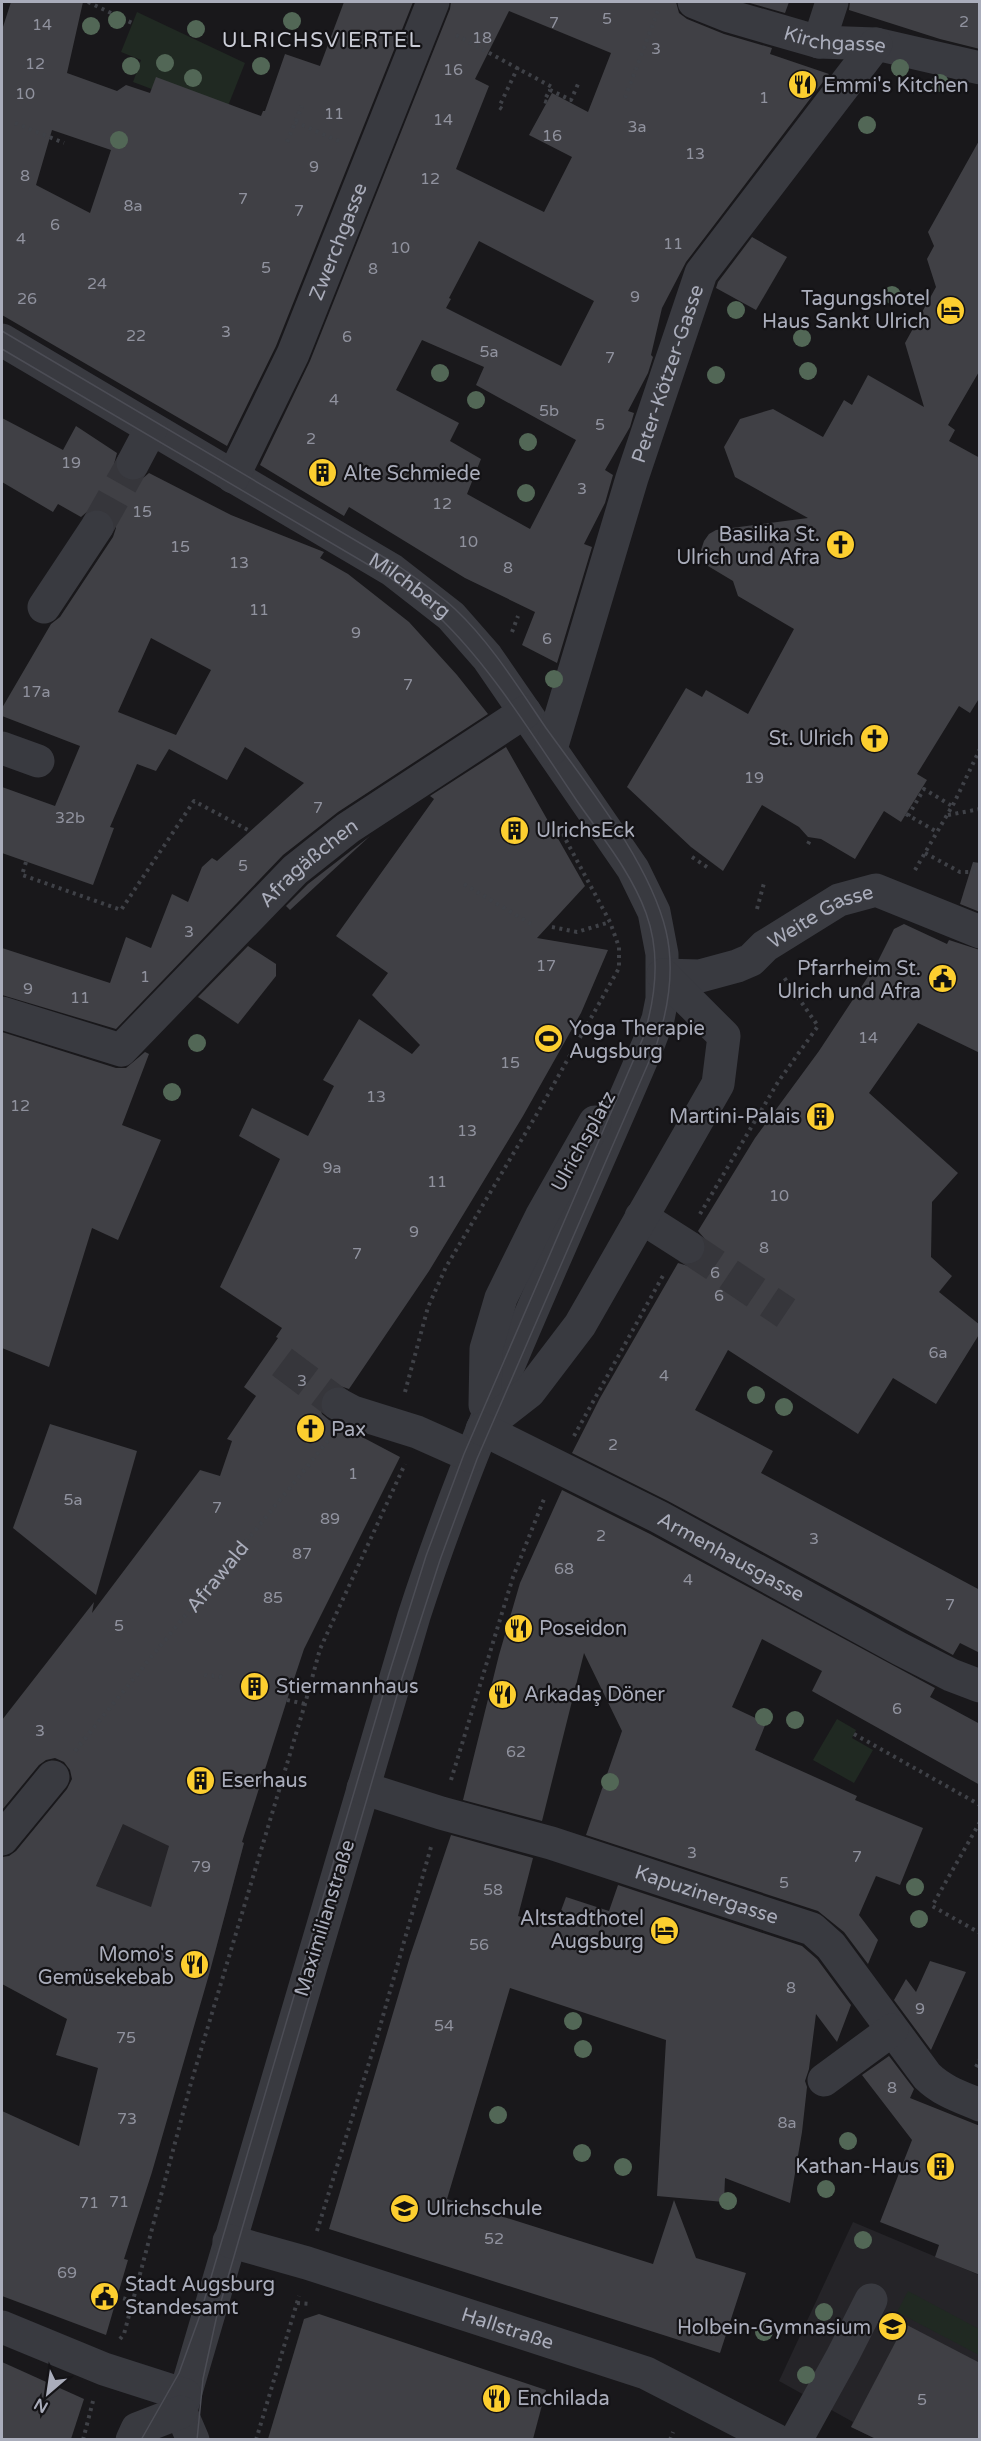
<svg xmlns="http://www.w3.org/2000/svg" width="981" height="2441" font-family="'Varela Round',sans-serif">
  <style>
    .built { fill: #252428 }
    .green { fill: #202922 }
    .building { fill: #404045; fill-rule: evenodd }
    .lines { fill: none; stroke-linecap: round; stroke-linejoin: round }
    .minor-tunnel { stroke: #36363b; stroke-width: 33; stroke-dasharray: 33 16; stroke-linecap: butt }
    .path { stroke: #3f4147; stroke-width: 4; stroke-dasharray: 3 4.5; stroke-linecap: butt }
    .minor { stroke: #393a40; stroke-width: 33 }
    .tram { stroke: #4c4d55; stroke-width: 1.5 }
    .tree { fill: #526756 }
    .labels { text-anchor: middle; stroke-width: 4.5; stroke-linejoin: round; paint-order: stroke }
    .number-label { font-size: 16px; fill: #90929e }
    .street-label { font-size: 20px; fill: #aaadbb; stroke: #141316 }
    .poi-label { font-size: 20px; fill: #aaadbb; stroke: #141316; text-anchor: start }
    .neighbourhood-label { font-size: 21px; letter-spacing: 1.5px; fill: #cbcdd7; stroke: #141316 }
  </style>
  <rect width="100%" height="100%" fill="#19181b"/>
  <g class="built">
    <path d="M 136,1794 L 244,1843 L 214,1956 L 96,1886 Z"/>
    <path d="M 853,2222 L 979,2275 L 979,2439 L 876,2439 L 851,2427 L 853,2422 L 779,2381 Z"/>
  </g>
  <g class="green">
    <path d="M 137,12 L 245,63 L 224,116 L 133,82 L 141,60 L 121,52 Z"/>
    <path d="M 837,1719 L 856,1730 L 852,1738 L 873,1750 L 854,1783 L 813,1760 Z"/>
    <path d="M 908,2291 L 979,2329 L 979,2355 L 897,2312 Z"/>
  </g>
  <g class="building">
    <path d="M 11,2 L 83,2 L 67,73 L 117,91 L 126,85 L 150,93 L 156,77 L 261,116 L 263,111 L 265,111 L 285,54 L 320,66 L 344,2 L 413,2 L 276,346 L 227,446 L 2,315 L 2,30 ZM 52,130 L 111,150 L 90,213 L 36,185 Z"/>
    <path d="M 451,2 L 676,2 L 679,13 L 687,19 L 724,34 L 772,48 L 770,54 L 829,74 L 686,262 L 662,308 L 651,355 L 653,357 L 648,373 L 628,411 L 634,413 L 630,427 L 605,470 L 613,475 L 605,503 L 584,544 L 592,547 L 557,663 L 522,645 L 535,612 L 465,578 L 349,507 L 344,516 L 260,465 L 310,361 L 450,9 ZM 509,11 L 611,53 L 588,112 L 552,93 L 529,135 L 572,157 L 544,212 L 456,169 L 489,86 L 475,79 ZM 479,241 L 594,301 L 561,366 L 446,308 L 451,299 L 449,298 ZM 422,340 L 484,367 L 476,385 L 576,440 L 530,529 L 467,494 L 481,459 L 450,441 L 459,423 L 396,390 Z"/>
    <path d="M 746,2 L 789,2 L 785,13 Z"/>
    <path d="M 850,2 L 980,2 L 980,49 L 940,39 L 849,10 Z"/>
    <path d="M 980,139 L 980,370 L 948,425 L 955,430 L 949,441 L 980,458 L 980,697 L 970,713 L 959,706 L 917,774 L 927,780 L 901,822 L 884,811 L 855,859 L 821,839 L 808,837 L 799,827 L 762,805 L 723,871 L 691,847 L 627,787 L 686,688 L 702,697 L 706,690 L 748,714 L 794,629 L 738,596 L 733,581 L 708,566 L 703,558 L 701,550 L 704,541 L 709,534 L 716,530 L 808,518 L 735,477 L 724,447 L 740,419 L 773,409 L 823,437 L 844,400 L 852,405 L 868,375 L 924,407 L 905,343 L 936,287 L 927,259 L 934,246 L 928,232 Z"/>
    <path d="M 752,237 L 787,257 L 756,310 L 716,288 L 718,282 Z"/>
    <path d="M 2,418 L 63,450 L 76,426 L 117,453 L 114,464 L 117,473 L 125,480 L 134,482 L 142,479 L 149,473 L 231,515 L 324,552 L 320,558 L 348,574 L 409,622 L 457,675 L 488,714 L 338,812 L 283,855 L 116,1029 L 2,995 L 2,948 L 110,983 L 126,937 L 151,948 L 172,894 L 188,902 L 202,867 L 212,858 L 217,861 L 304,783 L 245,747 L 227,780 L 169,749 L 156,771 L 137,764 L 110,827 L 114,828 L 93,885 L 2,853 L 2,787 L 55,806 L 80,746 L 2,716 L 2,708 L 51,624 L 60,617 L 113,537 L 116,528 L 113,518 L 107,511 L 98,508 L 89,510 L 81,517 L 58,504 L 53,512 L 2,482 ZM 151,638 L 211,670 L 176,735 L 118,712 Z"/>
    <path d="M 506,747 L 585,886 L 537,938 L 608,950 L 581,1013 L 523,1116 L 429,1271 L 349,1389 L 337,1385 L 328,1388 L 321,1396 L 319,1405 L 322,1414 L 329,1420 L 363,1435 L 364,1438 L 400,1457 L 304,1649 L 287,1700 L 242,1842 L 244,1843 L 210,1971 L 152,2172 L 124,2259 L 128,2260 L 106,2335 L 2,2296 L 2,2111 L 79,2146 L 98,2068 L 56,2055 L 67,2019 L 2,1984 L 2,1857 L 9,1856 L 16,1851 L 67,1789 L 72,1779 L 70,1770 L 64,1762 L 55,1758 L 46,1760 L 39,1765 L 2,1810 L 2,1720 L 94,1602 L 92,1613 L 200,1470 L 220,1476 L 232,1441 L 227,1439 L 256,1396 L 244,1387 L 278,1338 L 276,1337 L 282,1328 L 220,1287 L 280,1159 L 239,1136 L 252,1108 L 308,1136 L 334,1086 L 323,1080 L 359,1019 L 412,1054 L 420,1045 L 372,995 L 388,973 L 336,936 L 434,799 L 430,796 ZM 123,1824 L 169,1846 L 151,1907 L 96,1886 Z"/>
    <path d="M 370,836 L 290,910 L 286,906 L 308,884 Z"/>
    <path d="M 973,862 L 980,863 L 980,912 L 960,904 Z"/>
    <path d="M 904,924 L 947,944 L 949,940 L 980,950 L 980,1053 L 918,1023 L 869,1093 L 958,1173 L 932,1202 L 931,1257 L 952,1276 L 939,1292 L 980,1325 L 980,1333 L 936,1404 L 893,1378 L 858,1434 L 728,1350 L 695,1410 L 773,1451 L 761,1473 L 980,1590 L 980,1653 L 960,1643 L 953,1655 L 668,1501 L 572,1453 L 600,1398 L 678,1263 L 688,1266 L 696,1264 L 704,1257 L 707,1248 L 705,1239 L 698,1231 L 755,1138 L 819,1051 L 877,963 L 894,929 Z"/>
    <path d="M 248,946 L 276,964 L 276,976 L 238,1024 L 198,997 Z"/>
    <path d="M 2,1032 L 116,1068 L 126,1068 L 145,1052 L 149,1054 L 122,1125 L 161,1140 L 118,1240 L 92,1228 L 49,1367 L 2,1348 Z"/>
    <path d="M 50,1424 L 137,1451 L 96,1595 L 13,1528 Z"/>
    <path d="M 562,1490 L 650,1534 L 935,1688 L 930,1697 L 980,1724 L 980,1785 L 812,1691 L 822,1671 L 762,1639 L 732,1707 L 766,1723 L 755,1750 L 857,1796 L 855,1800 L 923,1828 L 900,1885 L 876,1876 L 859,1915 L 878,1940 L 868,1964 L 844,1932 L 818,1911 L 586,1835 L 622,1731 L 584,1653 L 542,1821 L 463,1800 L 499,1655 L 520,1583 Z"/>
    <path d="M 451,1835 L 533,1858 L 518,1916 L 555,1927 L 566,1897 L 609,1911 L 618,1885 L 802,1946 L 817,1959 L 851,2005 L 837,2042 L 816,2014 L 809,2069 L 805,2081 L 807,2087 L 802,2132 L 790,2203 L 725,2178 L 724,2202 L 657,2196 L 666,2040 L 510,1988 L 447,2199 L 653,2264 L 674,2200 L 696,2258 L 746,2273 L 720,2353 L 329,2229 L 410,1956 Z"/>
    <path d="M 930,1961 L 966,1972 L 931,2050 L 894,2000 L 906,1979 L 916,1992 Z"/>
    <path d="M 889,2056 L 914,2089 L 910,2098 L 980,2126 L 980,2275 L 935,2257 L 939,2245 L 880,2222 L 912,2140 L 862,2075 Z"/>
    <path d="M 319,2314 L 546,2390 L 533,2439 L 268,2439 L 304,2319 Z"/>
    <path d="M 905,2324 L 980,2363 L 980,2439 L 876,2439 L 851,2427 Z"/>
    <path d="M 2,2362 L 84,2399 L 71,2439 L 2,2439 Z"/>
  </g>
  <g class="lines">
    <g class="minor-tunnel">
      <path d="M 97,527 L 133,463"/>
      <path d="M 688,1247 L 786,1313"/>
      <path d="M 282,1362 L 338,1404"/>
    </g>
    <g class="path">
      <path d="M 88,2 L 132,23"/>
      <path d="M 456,35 L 552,87 L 550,90 L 571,100 L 578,84"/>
      <path d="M 625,98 L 659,8"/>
      <path d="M 547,102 L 544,101 L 550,90"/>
      <path d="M 502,109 L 499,107 L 518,67"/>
      <path d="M 295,122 L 341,142"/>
      <path d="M 15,123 L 64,143"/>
      <path d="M 287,142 L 302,106"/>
      <path d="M 512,632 L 518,616"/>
      <path d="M 906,814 L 937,832"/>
      <path d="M 948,815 L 980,809"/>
      <path d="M 908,816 L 924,789 L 952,806"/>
      <path d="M 808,844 L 810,840"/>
      <path d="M 925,853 L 960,872 L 980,872"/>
      <path d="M 692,857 L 707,867"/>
      <path d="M 26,862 L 22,875 L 121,910 L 194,801 L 250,831"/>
      <path d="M 915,870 L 954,803 L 980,749"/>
      <path d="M 464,884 L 531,924"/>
      <path d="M 757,909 L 764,883"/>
      <path d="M 552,927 L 577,932 L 610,922"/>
      <path d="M 700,1214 L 778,1082 L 818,1026 L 783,976"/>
      <path d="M 405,1392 L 428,1307 L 446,1267 L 541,1107 L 619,968 L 619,947 L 610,922 L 560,829"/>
      <path d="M 574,1436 L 665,1272"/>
      <path d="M 204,1675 L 222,1677"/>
      <path d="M 287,1700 L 305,1704"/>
      <path d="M 854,1734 L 980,1805"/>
      <path id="s1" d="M 75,1751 C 159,1646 246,1543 330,1438"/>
      <path d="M 451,1780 L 513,1577 L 544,1499"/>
      <path d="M 980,1822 L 932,1906 L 980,1933"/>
      <path d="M 976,2067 L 980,2059"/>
      <path d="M 317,2231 L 377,2037 L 431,1847"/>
      <path d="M 116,2296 L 132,2301"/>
      <path d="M 297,2303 L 312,2304"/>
      <path d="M 120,2339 L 124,2334 L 191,2083 L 305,1704 L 320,1649 L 405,1464"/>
      <path d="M 83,2440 L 93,2401"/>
      <path d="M 256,2440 L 299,2296"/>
      <path d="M 670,2440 L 673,2432"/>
    </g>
    <g class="minor">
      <path id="s2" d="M 694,2 L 729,16 L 819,42 L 876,44 L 980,68"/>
      <path d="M 819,42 L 832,2"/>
      <path id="s3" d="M 2,340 L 392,570 L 451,616 L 487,657 L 633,869 L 654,912 L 662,954 L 662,999 L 658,1019 L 650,1040 C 569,1231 478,1418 414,1616 L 185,2395 L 181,2412 L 193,2440"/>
      <path d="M 133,463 L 151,429"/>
      <path id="s4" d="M 233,477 L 293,354 L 433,2"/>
      <path d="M 44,607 L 97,527"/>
      <path d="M 2,748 L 38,761"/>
      <path id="s5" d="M 551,749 L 632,478 L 701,273 L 876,44"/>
      <path id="s6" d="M 663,975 L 700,976 L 737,966 L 751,960 L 765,946 L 839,900 L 876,890 L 980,932"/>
      <path id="s7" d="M 2,1013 L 121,1050 L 295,870 L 348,828 L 525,712"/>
      <path d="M 641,1217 L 688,1247"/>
      <path d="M 338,1404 L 353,1412 L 417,1432 L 471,1456"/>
      <path d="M 485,1405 L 486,1349 L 501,1298 L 541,1217 L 595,1122"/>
      <path d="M 484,1427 L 529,1392 L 580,1325 L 718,1084 L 724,1036 L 663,975"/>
      <path id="s8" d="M 482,1429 L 659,1517 L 900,1649 L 951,1675 L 980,1686"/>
      <path id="s9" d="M 363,1788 L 441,1813 L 551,1843 L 812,1929 L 831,1946 L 927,2076 C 942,2091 961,2097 980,2105"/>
      <path d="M 2,1839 L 53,1777"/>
      <path d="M 824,2080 L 892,2030"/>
      <path id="s10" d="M 229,2241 L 307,2263 L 646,2373 L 776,2440"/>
      <path d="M 2,2327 L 104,2369 L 185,2395"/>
      <path d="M 132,2440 L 137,2429 L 181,2412"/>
      <path d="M 796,2440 L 842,2357 L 871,2300"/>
    </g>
    <g class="tram">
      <path d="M 2,331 L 397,565 C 417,579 437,592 455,609 C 491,643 518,687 546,728 C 587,785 650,863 666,931 C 675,969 669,1006 657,1043 L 477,1459 L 440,1560 L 402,1678 L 217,2315 L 203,2379 L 197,2440"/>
      <path d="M 2,349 L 389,577 C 408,591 428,605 445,623 C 495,673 537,742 577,801 C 602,837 631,872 646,913 C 661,954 656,997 643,1038 L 464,1454 L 426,1556 L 389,1674 L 199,2318 L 179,2373 L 141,2440"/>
    </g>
  </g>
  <g class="tree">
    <circle cx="117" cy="20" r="9"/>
    <circle cx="292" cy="21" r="9"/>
    <circle cx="91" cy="26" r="9"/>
    <circle cx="196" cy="29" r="9"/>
    <circle cx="165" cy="63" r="9"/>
    <circle cx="131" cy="66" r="9"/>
    <circle cx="261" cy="66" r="9"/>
    <circle cx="900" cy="68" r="9"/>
    <circle cx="193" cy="78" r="9"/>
    <circle cx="940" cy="83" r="9"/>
    <circle cx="867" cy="125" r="9"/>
    <circle cx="119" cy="140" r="9"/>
    <circle cx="892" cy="295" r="9"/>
    <circle cx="736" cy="310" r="9"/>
    <circle cx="802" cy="338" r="9"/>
    <circle cx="808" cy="371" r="9"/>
    <circle cx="440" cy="373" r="9"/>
    <circle cx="716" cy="375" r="9"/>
    <circle cx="476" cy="400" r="9"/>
    <circle cx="528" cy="442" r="9"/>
    <circle cx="526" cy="493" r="9"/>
    <circle cx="554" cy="679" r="9"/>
    <circle cx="197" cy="1043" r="9"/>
    <circle cx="172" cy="1092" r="9"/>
    <circle cx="756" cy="1395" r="9"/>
    <circle cx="784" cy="1407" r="9"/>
    <circle cx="764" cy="1717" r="9"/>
    <circle cx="795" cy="1720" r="9"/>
    <circle cx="610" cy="1782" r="9"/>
    <circle cx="915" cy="1887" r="9"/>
    <circle cx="919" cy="1919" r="9"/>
    <circle cx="573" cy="2021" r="9"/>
    <circle cx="583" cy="2049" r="9"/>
    <circle cx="498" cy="2115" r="9"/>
    <circle cx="848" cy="2141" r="9"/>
    <circle cx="582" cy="2153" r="9"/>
    <circle cx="623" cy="2167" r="9"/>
    <circle cx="826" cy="2189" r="9"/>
    <circle cx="728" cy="2201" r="9"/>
    <circle cx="863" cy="2240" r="9"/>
    <circle cx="824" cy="2312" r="9"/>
    <circle cx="764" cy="2332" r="9"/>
    <circle cx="806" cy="2375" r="9"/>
  </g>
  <defs>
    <symbol id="restaurant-disc" viewBox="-11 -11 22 22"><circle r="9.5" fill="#fcce2f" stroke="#141316"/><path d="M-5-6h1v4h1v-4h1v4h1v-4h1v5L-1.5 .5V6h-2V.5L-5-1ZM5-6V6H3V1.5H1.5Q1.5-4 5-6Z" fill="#111"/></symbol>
    <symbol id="hotel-disc" viewBox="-11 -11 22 22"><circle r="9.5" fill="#fcce2f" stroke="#141316"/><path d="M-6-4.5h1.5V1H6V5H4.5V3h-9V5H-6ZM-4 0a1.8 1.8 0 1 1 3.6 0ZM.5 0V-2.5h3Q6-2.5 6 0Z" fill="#111"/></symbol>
    <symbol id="building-disc" viewBox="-11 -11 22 22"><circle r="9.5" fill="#fcce2f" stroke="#141316"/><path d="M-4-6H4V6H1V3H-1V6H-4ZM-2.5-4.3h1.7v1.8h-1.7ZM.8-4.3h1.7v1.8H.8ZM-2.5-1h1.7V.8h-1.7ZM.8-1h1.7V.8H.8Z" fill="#111"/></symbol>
    <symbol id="church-disc" viewBox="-11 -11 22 22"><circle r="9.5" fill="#fcce2f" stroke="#141316"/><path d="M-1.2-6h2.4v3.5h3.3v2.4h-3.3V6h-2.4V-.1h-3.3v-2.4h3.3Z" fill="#111"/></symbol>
    <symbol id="civic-disc" viewBox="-11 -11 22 22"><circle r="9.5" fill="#fcce2f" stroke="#141316"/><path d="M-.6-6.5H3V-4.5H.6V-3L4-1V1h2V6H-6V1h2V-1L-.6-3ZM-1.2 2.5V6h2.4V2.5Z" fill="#111"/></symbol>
    <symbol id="stadium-disc" viewBox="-11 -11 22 22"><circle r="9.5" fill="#fcce2f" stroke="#141316"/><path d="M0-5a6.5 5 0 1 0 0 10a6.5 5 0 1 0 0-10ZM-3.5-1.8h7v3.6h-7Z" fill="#111"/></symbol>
    <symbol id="school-disc" viewBox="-11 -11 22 22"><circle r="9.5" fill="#fcce2f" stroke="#141316"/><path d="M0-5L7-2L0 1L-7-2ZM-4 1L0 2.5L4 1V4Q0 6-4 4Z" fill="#111"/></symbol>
  </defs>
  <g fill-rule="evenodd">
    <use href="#restaurant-disc" x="786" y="68" width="33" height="33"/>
    <use href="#hotel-disc" x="934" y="294" width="33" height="33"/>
    <use href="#building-disc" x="306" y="456" width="33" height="33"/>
    <use href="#church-disc" x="824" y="528" width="33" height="33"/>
    <use href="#church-disc" x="858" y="722" width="33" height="33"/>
    <use href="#building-disc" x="498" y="814" width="33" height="33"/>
    <use href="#civic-disc" x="926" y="962" width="33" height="33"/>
    <use href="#stadium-disc" x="532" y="1022" width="33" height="33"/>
    <use href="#building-disc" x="804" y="1100" width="33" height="33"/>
    <use href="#church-disc" x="294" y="1412" width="33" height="33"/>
    <use href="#restaurant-disc" x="502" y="1612" width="33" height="33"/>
    <use href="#building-disc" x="238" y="1670" width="33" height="33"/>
    <use href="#restaurant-disc" x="486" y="1678" width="33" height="33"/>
    <use href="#building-disc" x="184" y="1764" width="33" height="33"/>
    <use href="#hotel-disc" x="648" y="1914" width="33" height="33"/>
    <use href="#restaurant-disc" x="178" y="1948" width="33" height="33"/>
    <use href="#building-disc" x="924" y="2150" width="33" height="33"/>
    <use href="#school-disc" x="388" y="2192" width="33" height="33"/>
    <use href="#civic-disc" x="88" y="2280" width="33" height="33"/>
    <use href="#school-disc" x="876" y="2310" width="33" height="33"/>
    <use href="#restaurant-disc" x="480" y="2382" width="33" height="33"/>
  </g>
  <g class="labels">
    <g class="number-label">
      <text x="607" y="24">5</text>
      <text x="964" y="27">2</text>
      <text x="554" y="28">7</text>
      <text x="42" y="30">14</text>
      <text x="482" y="43">18</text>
      <text x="656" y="54">3</text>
      <text x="35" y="69">12</text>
      <text x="453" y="75">16</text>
      <text x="25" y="99">10</text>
      <text x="764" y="103">1</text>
      <text x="334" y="119">11</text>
      <text x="443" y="125">14</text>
      <text x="637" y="132">3a</text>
      <text x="552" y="141">16</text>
      <text x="695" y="159">13</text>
      <text x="314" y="172">9</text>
      <text x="25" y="181">8</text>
      <text x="430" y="184">12</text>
      <text x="243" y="204">7</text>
      <text x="133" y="211">8a</text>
      <text x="299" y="216">7</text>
      <text x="55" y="230">6</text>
      <text x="21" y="244">4</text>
      <text x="673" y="249">11</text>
      <text x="400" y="253">10</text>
      <text x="266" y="273">5</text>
      <text x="373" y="274">8</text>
      <text x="97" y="289">24</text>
      <text x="635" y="302">9</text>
      <text x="27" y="304">26</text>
      <text x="226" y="337">3</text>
      <text x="136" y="341">22</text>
      <text x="347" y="342">6</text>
      <text x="489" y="357">5a</text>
      <text x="610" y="363">7</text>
      <text x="334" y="405">4</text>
      <text x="549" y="416">5b</text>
      <text x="600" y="430">5</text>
      <text x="311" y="444">2</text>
      <text x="71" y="468">19</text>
      <text x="582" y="494">3</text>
      <text x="442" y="509">12</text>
      <text x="142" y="517">15</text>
      <text x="468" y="547">10</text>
      <text x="180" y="552">15</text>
      <text x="239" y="568">13</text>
      <text x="508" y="573">8</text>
      <text x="259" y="615">11</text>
      <text x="356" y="638">9</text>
      <text x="547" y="644">6</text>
      <text x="408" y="690">7</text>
      <text x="36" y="697">17a</text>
      <text x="754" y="783">19</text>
      <text x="318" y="813">7</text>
      <text x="70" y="823">32b</text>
      <text x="243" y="871">5</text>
      <text x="189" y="937">3</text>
      <text x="546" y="971">17</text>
      <text x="145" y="982">1</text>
      <text x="28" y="994">9</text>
      <text x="80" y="1003">11</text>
      <text x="868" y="1043">14</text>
      <text x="510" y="1068">15</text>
      <text x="376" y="1102">13</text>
      <text x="20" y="1111">12</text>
      <text x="467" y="1136">13</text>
      <text x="332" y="1173">9a</text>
      <text x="437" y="1187">11</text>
      <text x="779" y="1201">10</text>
      <text x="414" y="1237">9</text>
      <text x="764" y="1253">8</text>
      <text x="357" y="1259">7</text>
      <text x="715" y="1278">6</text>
      <text x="719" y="1301">6</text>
      <text x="938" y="1358">6a</text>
      <text x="664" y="1381">4</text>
      <text x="302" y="1386">3</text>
      <text x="613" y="1450">2</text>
      <text x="353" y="1479">1</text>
      <text x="73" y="1505">5a</text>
      <text x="217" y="1513">7</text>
      <text x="330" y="1524">89</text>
      <text x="601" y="1541">2</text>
      <text x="814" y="1544">3</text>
      <text x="302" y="1559">87</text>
      <text x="564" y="1574">68</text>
      <text x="688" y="1585">4</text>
      <text x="273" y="1603">85</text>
      <text x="950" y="1610">7</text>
      <text x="119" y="1631">5</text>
      <text x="897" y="1714">6</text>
      <text x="40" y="1736">3</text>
      <text x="516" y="1757">62</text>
      <text x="692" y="1858">3</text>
      <text x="857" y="1862">7</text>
      <text x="201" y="1872">79</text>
      <text x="784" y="1888">5</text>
      <text x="493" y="1895">58</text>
      <text x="479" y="1950">56</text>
      <text x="791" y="1993">8</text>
      <text x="920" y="2014">9</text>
      <text x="444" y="2031">54</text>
      <text x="126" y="2043">75</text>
      <text x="892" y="2093">8</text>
      <text x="127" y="2124">73</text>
      <text x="787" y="2128">8a</text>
      <text x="119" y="2207">71</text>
      <text x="89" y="2208">71</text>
      <text x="494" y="2244">52</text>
      <text x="67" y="2278">69</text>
      <text x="922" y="2405">5</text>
    </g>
    <g class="street-label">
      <text dy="7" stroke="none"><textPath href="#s2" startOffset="147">Kirchgasse</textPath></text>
      <text dy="7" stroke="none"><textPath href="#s4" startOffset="258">Zwerchgasse</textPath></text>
      <text dy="7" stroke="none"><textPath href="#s5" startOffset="393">Peter-Kötzer-Gasse</textPath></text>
      <text dy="7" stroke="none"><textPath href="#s3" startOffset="476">Milchberg</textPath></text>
      <text dy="7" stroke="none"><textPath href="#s7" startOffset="390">Afragäßchen</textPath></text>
      <text dy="7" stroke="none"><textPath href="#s6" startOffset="174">Weite Gasse</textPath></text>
      <text transform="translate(583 1141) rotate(-61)" y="7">Ulrichsplatz</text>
      <text dy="7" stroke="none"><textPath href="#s8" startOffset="280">Armenhausgasse</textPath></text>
      <text dy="7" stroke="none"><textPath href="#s1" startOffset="225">Afrawald</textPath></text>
      <text dy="7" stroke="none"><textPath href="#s9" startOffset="360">Kapuzinergasse</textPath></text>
      <text transform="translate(324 1918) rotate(-73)" y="7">Maximilianstraße</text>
      <text dy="7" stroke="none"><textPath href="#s10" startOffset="292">Hallstraße</textPath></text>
    </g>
    <g class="poi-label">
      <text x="823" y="92">Emmi's Kitchen</text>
      <text x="930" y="305" text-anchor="end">Tagungshotel<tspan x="930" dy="23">Haus Sankt Ulrich</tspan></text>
      <text x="343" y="480">Alte Schmiede</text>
      <text x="820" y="541" text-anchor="end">Basilika St.<tspan x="820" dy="23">Ulrich und Afra</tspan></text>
      <text x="854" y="745" text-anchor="end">St. Ulrich</text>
      <text x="536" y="837">UlrichsEck</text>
      <text x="921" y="975" text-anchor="end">Pfarrheim St.<tspan x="921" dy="23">Ulrich und Afra</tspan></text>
      <text x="569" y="1035">Yoga Therapie<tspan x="569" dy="23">Augsburg</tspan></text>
      <text x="800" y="1123" text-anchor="end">Martini-Palais</text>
      <text x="331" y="1436">Pax</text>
      <text x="539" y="1635">Poseidon</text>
      <text x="276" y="1693">Stiermannhaus</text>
      <text x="524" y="1701">Arkadaş Döner</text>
      <text x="221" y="1787">Eserhaus</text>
      <text x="644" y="1925" text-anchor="end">Altstadthotel<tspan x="644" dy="23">Augsburg</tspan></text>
      <text x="174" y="1961" text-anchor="end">Momo's<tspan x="174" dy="23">Gemüsekebab</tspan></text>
      <text x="919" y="2173" text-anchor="end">Kathan-Haus</text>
      <text x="426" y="2215">Ulrichschule</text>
      <text x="125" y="2291">Stadt Augsburg<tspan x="125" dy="23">Standesamt</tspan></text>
      <text x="871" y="2334" text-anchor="end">Holbein-Gymnasium</text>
      <text x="517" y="2405">Enchilada</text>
    </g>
    <g class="neighbourhood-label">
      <text x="322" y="47">ULRICHSVIERTEL</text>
    </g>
  </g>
  <rect width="981" height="2441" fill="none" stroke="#aaadbb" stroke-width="6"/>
  <g transform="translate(48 2393) rotate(209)" stroke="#141316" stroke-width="4.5" paint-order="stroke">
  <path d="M0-4.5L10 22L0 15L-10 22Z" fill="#aaadbb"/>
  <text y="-9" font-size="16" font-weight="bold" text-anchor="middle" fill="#aaadbb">N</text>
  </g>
</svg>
